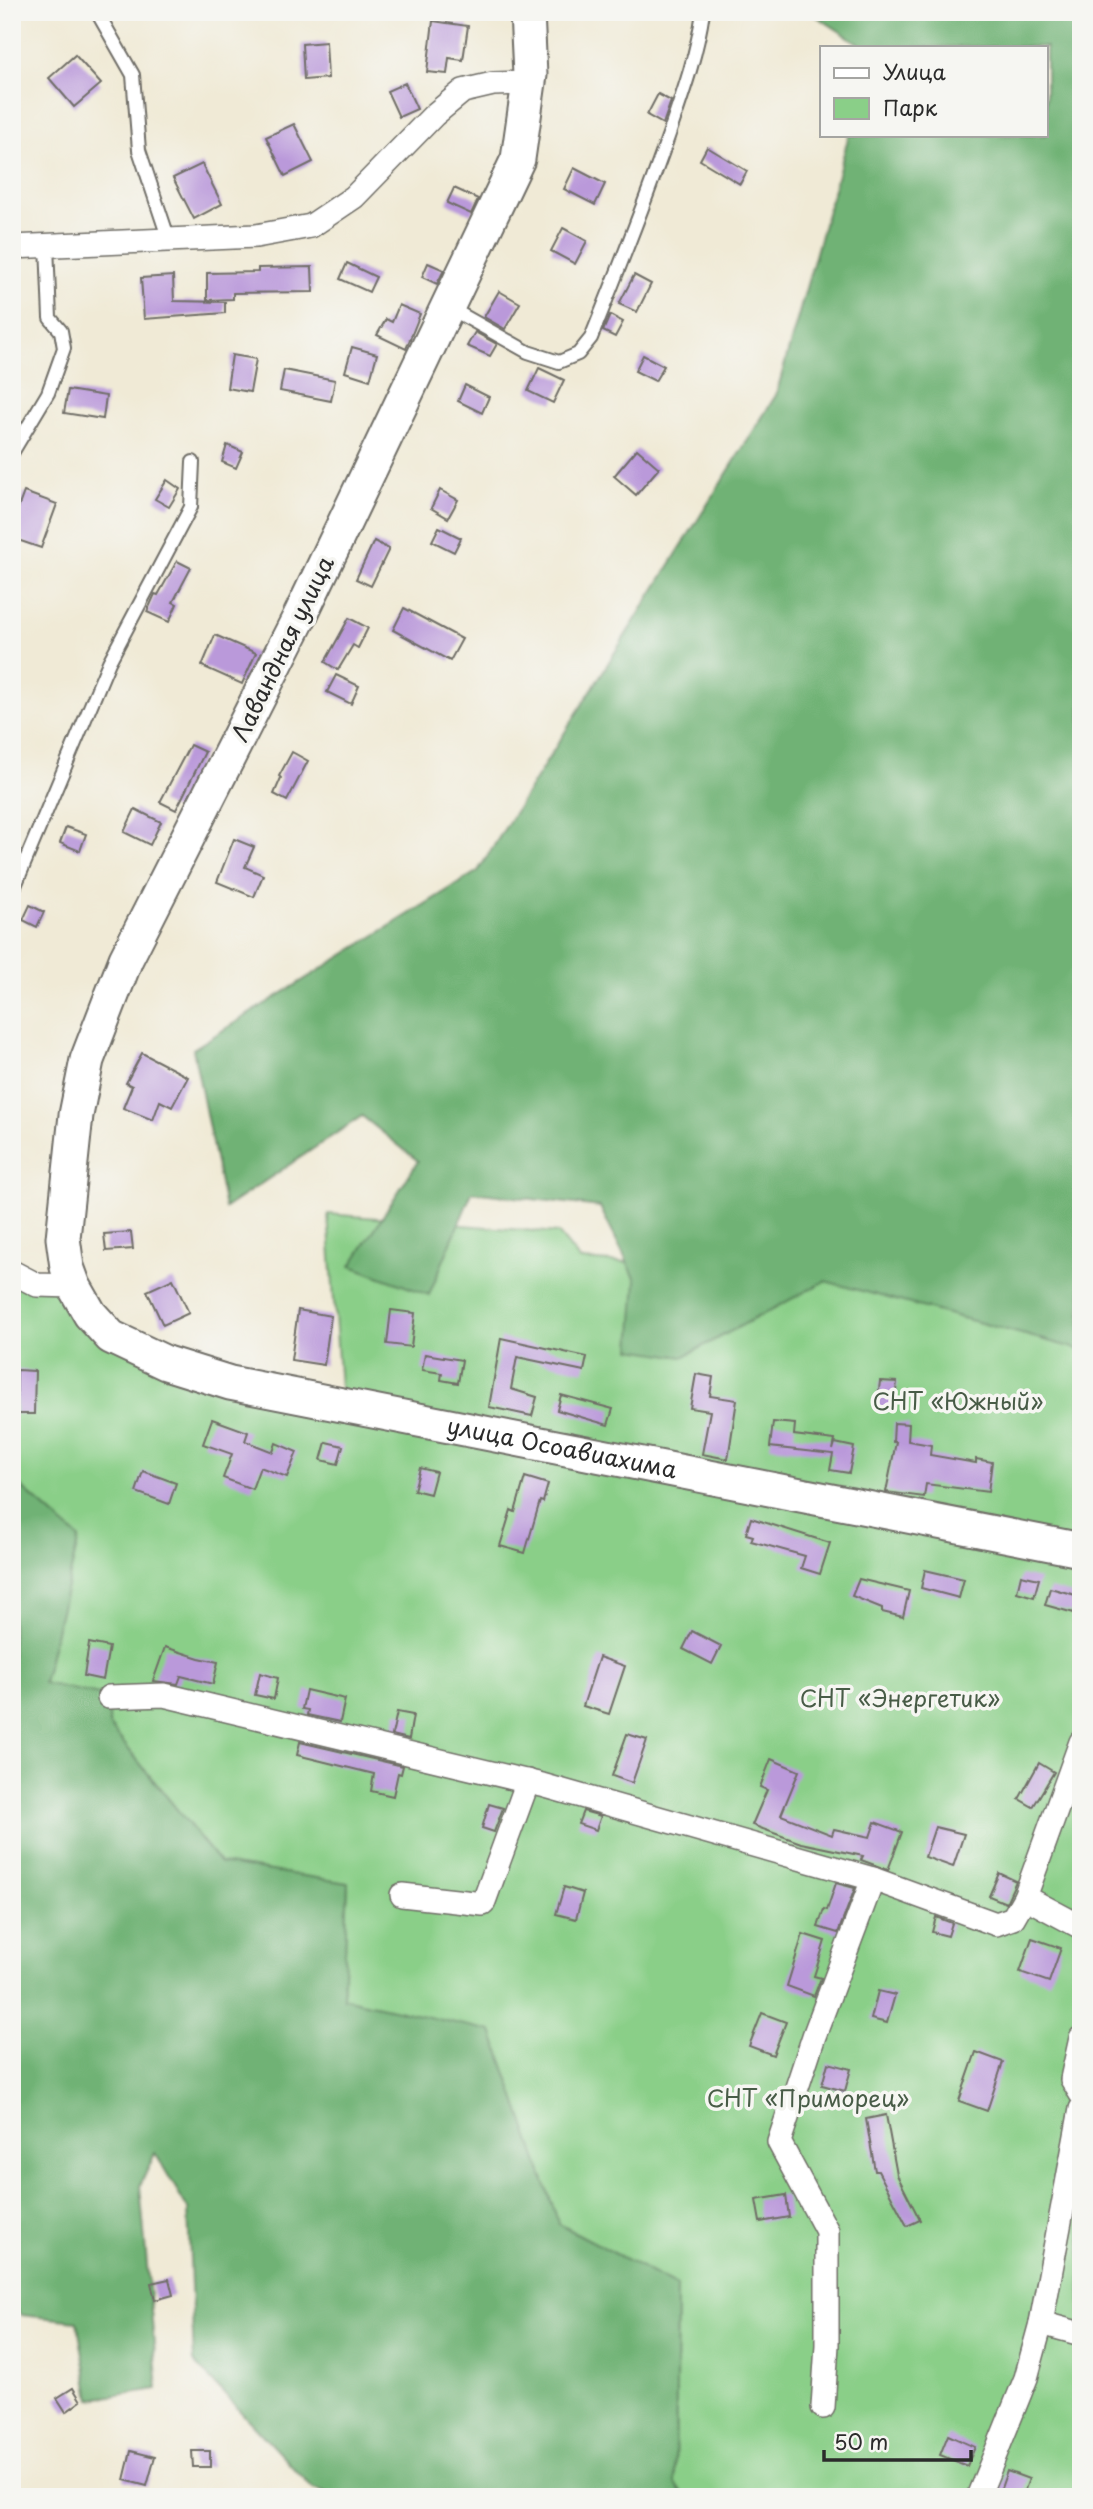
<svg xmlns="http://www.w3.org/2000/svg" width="1093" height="2509" font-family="'Playpen Sans',sans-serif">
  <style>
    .green { fill: #8acf88; stroke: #5a7d5a; stroke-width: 2 }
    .forest { fill: #6fb274; stroke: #4d6e50; stroke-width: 2 }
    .building { fill: #ba99da }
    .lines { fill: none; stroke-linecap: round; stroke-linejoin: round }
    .lane-casing { stroke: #706e67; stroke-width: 16 }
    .street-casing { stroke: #706e67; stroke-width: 26 }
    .secondary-casing { stroke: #706e67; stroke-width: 37 }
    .lane { stroke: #fff; stroke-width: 12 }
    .street { stroke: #fff; stroke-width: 23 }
    .secondary { stroke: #fff; stroke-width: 33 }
    .labels { text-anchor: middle; stroke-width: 7; stroke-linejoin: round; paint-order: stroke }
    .street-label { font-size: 23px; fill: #2b2b2b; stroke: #f6f6f2 }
    .park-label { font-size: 23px; fill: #485c47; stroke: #f6f6f2 }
  </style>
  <rect width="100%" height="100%" fill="#f6f6f2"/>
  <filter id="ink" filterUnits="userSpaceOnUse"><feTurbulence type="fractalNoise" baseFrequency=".0143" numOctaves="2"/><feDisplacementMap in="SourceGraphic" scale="14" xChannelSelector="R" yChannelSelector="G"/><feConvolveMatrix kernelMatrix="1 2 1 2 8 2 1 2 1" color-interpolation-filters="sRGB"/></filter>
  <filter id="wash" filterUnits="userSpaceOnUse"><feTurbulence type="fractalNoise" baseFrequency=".00686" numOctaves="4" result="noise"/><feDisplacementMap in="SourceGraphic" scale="28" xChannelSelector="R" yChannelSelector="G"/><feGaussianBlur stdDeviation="1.57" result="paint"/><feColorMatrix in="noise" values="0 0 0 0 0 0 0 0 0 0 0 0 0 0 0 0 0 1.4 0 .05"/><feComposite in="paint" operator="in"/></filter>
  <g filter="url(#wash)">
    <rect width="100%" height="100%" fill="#f0ead6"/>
    <path class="green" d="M 328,1214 L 558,1233 L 580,1260 L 918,1282 L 1081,1279 L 1081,2497 L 685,2497 L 675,2482 L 677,2286 L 559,2224 L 492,2032 L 343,1998 L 348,1883 L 220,1863 L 109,1725 L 43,1683 L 79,1538 L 12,1479 L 12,1272 L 74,1286 L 111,1337 L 341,1403 Z"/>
    <g class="forest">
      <path d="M 810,12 L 1081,12 L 1081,1350 L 825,1281 L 683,1357 L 631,1349 L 636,1280 L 600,1207 L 472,1192 L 429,1295 L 351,1266 L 418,1161 L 362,1116 L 225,1208 L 193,1049 L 478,871 L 776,395 L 849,135 L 1046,135 L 1046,47 L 864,47 Z"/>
      <path d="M 12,1479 L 79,1538 L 43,1683 L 109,1697 L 109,1725 L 220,1863 L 348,1883 L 343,1998 L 492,2031 L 559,2224 L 677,2286 L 675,2482 L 685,2497 L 340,2497 L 313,2489 L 194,2362 L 188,2209 L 155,2153 L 140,2186 L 158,2389 L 91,2399 L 77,2321 L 21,2315 L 12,2305 Z"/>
    </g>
    <g id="blocks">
      <g class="building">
        <path d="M 433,21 L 468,26 L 463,60 L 449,58 L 447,74 L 427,72 Z"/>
        <path d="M 326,42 L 328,78 L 304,80 L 302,44 Z"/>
        <path d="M 75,55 L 101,84 L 74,107 L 49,78 Z"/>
        <path d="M 405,83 L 417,109 L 399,117 L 387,91 Z"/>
        <path d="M 658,94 L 671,101 L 663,124 L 647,115 Z"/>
        <path d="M 294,124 L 313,162 L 285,176 L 266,137 Z"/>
        <path d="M 707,147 L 747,171 L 740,184 L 700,160 Z"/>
        <path d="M 202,164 L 222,204 L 194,219 L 173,178 Z"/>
        <path d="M 574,168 L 605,184 L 595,205 L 564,189 Z"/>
        <path d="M 454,188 L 478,199 L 471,214 L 447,203 Z"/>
        <path d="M 563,228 L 587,241 L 575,264 L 551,251 Z"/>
        <path d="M 347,263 L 376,277 L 369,292 L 340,279 Z"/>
        <path d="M 428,263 L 444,270 L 437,284 L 422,277 Z"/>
        <path d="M 312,267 L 313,292 L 233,293 L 233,299 L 207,300 L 207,273 L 258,272 L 258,268 Z"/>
        <path d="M 634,275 L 651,284 L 637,312 L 619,304 Z"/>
        <path d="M 173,276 L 174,301 L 225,302 L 225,313 L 144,319 L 141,278 Z"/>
        <path d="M 499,291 L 520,303 L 505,329 L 484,317 Z"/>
        <path d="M 399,305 L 420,314 L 406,349 L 377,335 L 386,319 L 392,322 Z"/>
        <path d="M 610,315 L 623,322 L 615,337 L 603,331 Z"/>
        <path d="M 475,332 L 497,344 L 490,356 L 467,346 Z"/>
        <path d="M 352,347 L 377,354 L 370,380 L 345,372 Z"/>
        <path d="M 232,355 L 256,359 L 250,392 L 227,388 Z"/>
        <path d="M 643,355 L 664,366 L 655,381 L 635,371 Z"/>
        <path d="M 539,368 L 564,380 L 553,403 L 528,391 Z"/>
        <path d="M 284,370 L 335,380 L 331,401 L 280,391 Z"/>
        <path d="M 465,385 L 489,397 L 482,413 L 458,401 Z"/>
        <path d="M 68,390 L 106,396 L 103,419 L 64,413 Z"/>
        <path d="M 227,445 L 243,452 L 236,468 L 222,462 Z"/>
        <path d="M 637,449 L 659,468 L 636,495 L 614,476 Z"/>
        <path d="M 167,480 L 180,489 L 169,507 L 155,499 Z"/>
        <path d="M 440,490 L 458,500 L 448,518 L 431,508 Z"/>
        <path d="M 24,492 L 57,504 L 41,548 L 12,538 L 12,524 Z"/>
        <path d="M 439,527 L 461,538 L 454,552 L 432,541 Z"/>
        <path d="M 374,541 L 389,549 L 371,586 L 356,579 Z"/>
        <path d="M 177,561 L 191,568 L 173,602 L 177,604 L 169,622 L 147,612 L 155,594 L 158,595 Z"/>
        <path d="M 404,608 L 462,639 L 450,661 L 393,630 Z"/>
        <path d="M 349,618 L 368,628 L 358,648 L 353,645 L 338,670 L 325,662 Z"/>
        <path d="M 215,635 L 256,653 L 242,684 L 202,666 Z"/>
        <path d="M 336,675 L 359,686 L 351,704 L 327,692 Z"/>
        <path d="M 190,745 L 205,752 L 176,810 L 160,802 Z"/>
        <path d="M 292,752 L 308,761 L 287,801 L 274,794 L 281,778 L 279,776 Z"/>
        <path d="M 135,809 L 161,822 L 150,845 L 124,832 Z"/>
        <path d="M 66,827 L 86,834 L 80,851 L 60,843 Z"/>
        <path d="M 234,839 L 254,847 L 245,867 L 263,875 L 254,897 L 217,882 Z"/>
        <path d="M 30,905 L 44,912 L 37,927 L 23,920 Z"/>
        <path d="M 142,1053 L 188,1077 L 172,1107 L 160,1101 L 153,1120 L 123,1108 L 132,1086 L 126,1083 Z"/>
        <path d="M 131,1232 L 133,1249 L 106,1251 L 104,1234 Z"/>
        <path d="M 173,1279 L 189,1313 L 163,1325 L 147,1291 Z"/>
        <path d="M 298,1310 L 331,1316 L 324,1365 L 291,1360 Z"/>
        <path d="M 391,1310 L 415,1313 L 411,1347 L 387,1344 Z"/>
        <path d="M 501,1338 L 587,1357 L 584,1371 L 517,1357 L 511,1389 L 537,1397 L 532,1416 L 489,1407 Z"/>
        <path d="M 425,1354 L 462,1360 L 458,1383 L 441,1380 L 442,1373 L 422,1370 Z"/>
        <path d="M 17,1370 L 35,1371 L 34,1414 L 16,1414 Z"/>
        <path d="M 696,1374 L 713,1377 L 710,1396 L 737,1400 L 728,1459 L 702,1454 L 710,1411 L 690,1408 Z"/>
        <path d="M 880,1381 L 897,1382 L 894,1409 L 877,1407 Z"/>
        <path d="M 561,1395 L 613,1409 L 608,1425 L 557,1410 Z"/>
        <path d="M 212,1419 L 248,1432 L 245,1441 L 273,1452 L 276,1443 L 297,1452 L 287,1477 L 260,1467 L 252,1489 L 223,1478 L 232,1454 L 203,1444 Z"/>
        <path d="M 773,1422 L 795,1424 L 794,1435 L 835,1440 L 833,1450 L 835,1443 L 854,1447 L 849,1473 L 830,1470 L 833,1454 L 770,1447 Z"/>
        <path d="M 894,1423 L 909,1424 L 908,1441 L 931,1445 L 930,1455 L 976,1463 L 976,1459 L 992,1462 L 988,1492 L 926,1484 L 924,1497 L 886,1492 L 896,1442 L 893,1442 Z"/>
        <path d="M 326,1442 L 343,1446 L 338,1464 L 321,1460 Z"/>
        <path d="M 420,1468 L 436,1472 L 430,1494 L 414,1490 Z"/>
        <path d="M 143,1471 L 176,1483 L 169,1504 L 136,1492 Z"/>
        <path d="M 525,1477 L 548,1484 L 543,1502 L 540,1501 L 525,1553 L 500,1546 L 511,1510 L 515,1512 Z"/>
        <path d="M 751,1518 L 830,1543 L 820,1574 L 801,1568 L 805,1556 L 751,1541 L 753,1536 L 746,1534 Z"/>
        <path d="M 925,1570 L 964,1579 L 959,1598 L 921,1588 Z"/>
        <path d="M 1021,1575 L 1039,1579 L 1034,1597 L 1017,1592 Z"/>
        <path d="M 859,1579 L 909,1591 L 903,1617 L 882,1612 L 882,1608 L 852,1596 Z"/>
        <path d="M 1050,1588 L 1079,1596 L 1074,1613 L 1045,1605 Z"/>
        <path d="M 692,1631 L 721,1646 L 712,1664 L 683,1649 Z"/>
        <path d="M 89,1643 L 109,1647 L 103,1680 L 84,1676 Z"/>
        <path d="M 165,1647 L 199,1658 L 218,1662 L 213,1684 L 181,1676 L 178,1684 L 153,1681 Z"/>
        <path d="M 599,1657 L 625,1666 L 609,1714 L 583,1706 Z"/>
        <path d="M 260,1673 L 278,1678 L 274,1699 L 255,1695 Z"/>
        <path d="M 306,1690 L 345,1699 L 340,1722 L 307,1715 L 308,1710 L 302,1709 Z"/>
        <path d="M 397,1712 L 413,1715 L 409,1739 L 392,1735 Z"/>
        <path d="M 627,1734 L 647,1740 L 632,1783 L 612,1776 Z"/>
        <path d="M 300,1742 L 403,1766 L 401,1774 L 398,1773 L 393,1796 L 371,1791 L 374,1774 L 297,1755 Z"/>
        <path d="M 771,1759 L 799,1771 L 781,1815 L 832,1835 L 834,1829 L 870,1837 L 875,1822 L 902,1832 L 888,1870 L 861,1860 L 863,1856 L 801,1843 L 752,1825 L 767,1790 L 760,1787 Z"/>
        <path d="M 1039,1763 L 1054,1772 L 1033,1807 L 1019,1799 Z"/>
        <path d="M 489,1804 L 503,1808 L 494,1832 L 482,1828 Z"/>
        <path d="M 583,1811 L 601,1816 L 596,1830 L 578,1824 Z"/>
        <path d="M 935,1827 L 964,1834 L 953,1867 L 925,1857 Z"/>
        <path d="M 999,1873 L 1016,1881 L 1006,1903 L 989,1896 Z"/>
        <path d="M 836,1883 L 855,1888 L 838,1933 L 818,1927 L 824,1909 L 827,1910 Z"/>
        <path d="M 564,1887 L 583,1893 L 576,1919 L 556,1914 Z"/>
        <path d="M 936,1917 L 952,1923 L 948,1936 L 932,1932 Z"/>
        <path d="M 803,1934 L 825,1941 L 814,1976 L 821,1978 L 814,1996 L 787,1986 Z"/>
        <path d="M 1032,1938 L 1061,1948 L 1049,1982 L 1020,1972 Z"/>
        <path d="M 878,1991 L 895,1995 L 887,2023 L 871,2019 Z"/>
        <path d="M 762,2013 L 786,2022 L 773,2055 L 749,2046 Z"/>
        <path d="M 976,2052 L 1003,2062 L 987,2111 L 959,2101 Z"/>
        <path d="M 828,2063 L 851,2069 L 845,2091 L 822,2085 Z"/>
        <path d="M 886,2115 L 897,2175 L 920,2220 L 907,2226 L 878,2171 L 875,2171 L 866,2119 Z"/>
        <path d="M 786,2195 L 789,2217 L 760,2222 L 756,2200 Z"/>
        <path d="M 169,2279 L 173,2295 L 155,2300 L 151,2283 Z"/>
        <path d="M 73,2388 L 81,2401 L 66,2412 L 57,2398 Z"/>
        <path d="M 948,2435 L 975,2447 L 967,2466 L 940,2455 Z"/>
        <path d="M 131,2451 L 155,2457 L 147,2486 L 124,2480 Z"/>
        <path d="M 192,2451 L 210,2451 L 210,2467 L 193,2467 Z"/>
        <path d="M 1007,2471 L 1029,2479 L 1022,2497 L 1000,2491 Z"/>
      </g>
    </g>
  </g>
  <g filter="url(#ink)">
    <use href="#blocks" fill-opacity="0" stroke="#706e67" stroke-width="2"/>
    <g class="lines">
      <defs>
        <g id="lane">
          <path d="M 97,12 L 133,75 L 139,150 L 169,240"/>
          <path d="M 448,307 L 528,352 L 559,362 L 578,354 L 591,338 C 618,271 644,205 668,137 C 682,96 697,55 703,12"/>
          <path d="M 12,453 L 48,393 L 64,348 L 61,331 L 50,318 L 47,245"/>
          <path d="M 12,893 L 109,662 L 191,507 L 193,462"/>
        </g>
        <g id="street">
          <path d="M 12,247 L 256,236 L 311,226 L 354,197 L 434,115 L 463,91 L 493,84 L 529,83"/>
          <path d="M 12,1272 L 37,1285 L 74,1286"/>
          <path d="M 109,1697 L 164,1695 L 542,1785 L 873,1879 L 996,1924 L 1013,1918 L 1025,1897 L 1081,1742"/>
          <path d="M 402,1895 L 483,1904 L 528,1781"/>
          <path d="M 1025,1897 L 1081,1927"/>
          <path d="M 1081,2038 L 1072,2079 L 1081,2094"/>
          <path d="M 1041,2323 L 1081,2334"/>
          <path d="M 823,2407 L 827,2345 L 827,2231 L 779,2142 L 814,2036 L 873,1879"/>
          <path d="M 978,2497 L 1026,2378 L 1041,2323 L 1081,2109"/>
        </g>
        <g id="secondary">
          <path id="s1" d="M 527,12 L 530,75 L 518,159 L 300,616 L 126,959 L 87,1060 L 76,1115 L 63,1238 L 67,1267 L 74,1286 L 90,1314 L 111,1337 L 166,1363 L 230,1383 L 1081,1550"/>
        </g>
      </defs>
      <use href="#lane" class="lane-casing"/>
      <use href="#street" class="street-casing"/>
      <use href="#secondary" class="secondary-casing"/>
      <use href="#lane" class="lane"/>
      <use href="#street" class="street"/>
      <use href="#secondary" class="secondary"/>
    </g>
  </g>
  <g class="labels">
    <g class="street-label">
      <text transform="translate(283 649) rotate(-64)" y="8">Лавандная улица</text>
      <text dy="8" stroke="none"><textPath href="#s1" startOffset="1906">улица Осоавиахима</textPath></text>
    </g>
    <g class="park-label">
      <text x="958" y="1410">СНТ «Южный»</text>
      <text x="900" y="1707">СНТ «Энергетик»</text>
      <text x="808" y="2107">СНТ «Приморец»</text>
    </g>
  </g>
  <rect width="1093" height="2509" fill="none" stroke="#f6f6f2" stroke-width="42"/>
  <rect x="820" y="46" width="228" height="91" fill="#f6f6f2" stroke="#a5a5a2" stroke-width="2"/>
  <rect x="834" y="68" width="35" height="10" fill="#ffffff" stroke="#a5a5a2" stroke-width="2"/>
  <text x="883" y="80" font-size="21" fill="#2b2b2b">Улица</text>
  <rect x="834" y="98" width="35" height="21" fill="#8acf88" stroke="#a5a5a2" stroke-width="2"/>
  <text x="883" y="116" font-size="21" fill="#2b2b2b">Парк</text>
  <path d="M824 2450v10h147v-10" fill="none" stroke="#2b2b2b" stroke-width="3.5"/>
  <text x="834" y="2450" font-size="21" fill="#2b2b2b" stroke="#f6f6f2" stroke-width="5" paint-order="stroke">50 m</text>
</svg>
